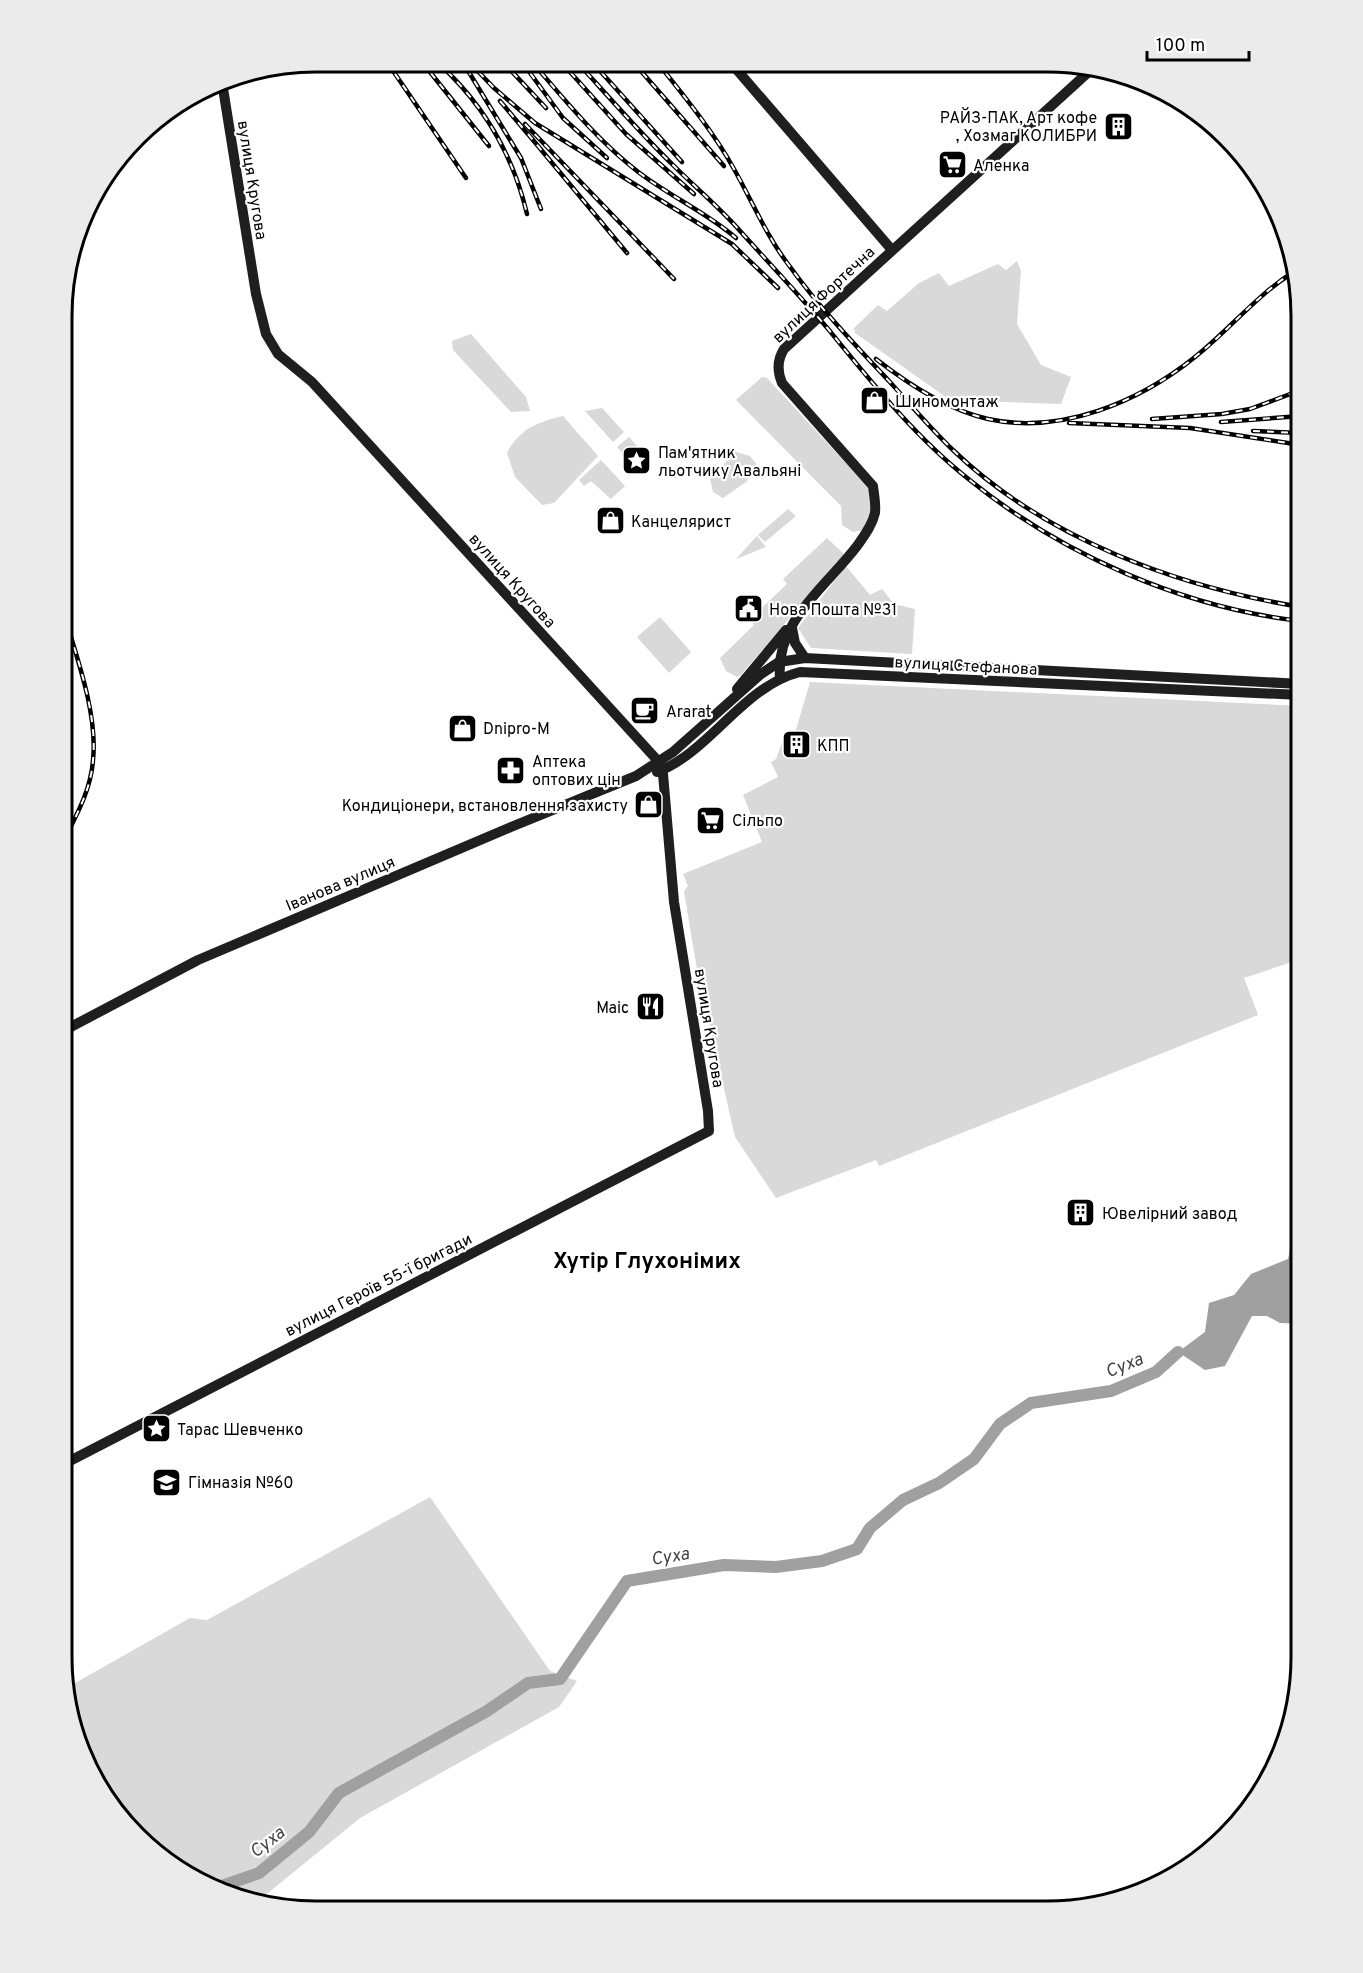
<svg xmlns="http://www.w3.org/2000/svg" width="1363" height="1973" font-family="Overpass,sans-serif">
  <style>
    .green { fill: #d9d9d9 }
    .water { fill: #a0a0a0 }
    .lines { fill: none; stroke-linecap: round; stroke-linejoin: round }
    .river { stroke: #a0a0a0; stroke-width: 12 }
    .secondary { stroke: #1f1f1f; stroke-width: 10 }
    .rail-casing { stroke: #000; stroke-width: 4.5 }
    .rail { stroke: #fff; stroke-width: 2; stroke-dasharray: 7; stroke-linecap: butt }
    .labels { text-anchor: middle; stroke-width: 4.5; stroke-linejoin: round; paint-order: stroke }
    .poi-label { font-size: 16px; fill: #000; stroke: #fff; text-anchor: start }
    .street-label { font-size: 16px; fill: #000; stroke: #fff }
    .water-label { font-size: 18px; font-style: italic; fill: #414141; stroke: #fff }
    .district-label { font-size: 22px; font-weight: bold; fill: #000; stroke: #fff }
    .rim { fill: none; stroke: #000; stroke-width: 3 }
  </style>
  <rect width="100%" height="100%" fill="#fff"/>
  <g class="green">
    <path d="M 1017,261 L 1021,271 L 1017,324 L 1041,365 L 1071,377 L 1061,404 L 950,400 L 855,333 L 854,328 L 878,305 L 887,311 L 919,283 L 939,273 L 949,286 L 998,264 L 1006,270 Z"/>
    <path d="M 471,334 L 526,397 L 530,411 L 511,412 L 453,350 L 452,341 Z"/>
    <path d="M 762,377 L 767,378 L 870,489 L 872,512 L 864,530 L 853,532 L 842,525 L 841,506 L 736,400 Z"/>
    <path d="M 602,408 L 624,432 L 613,442 L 585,411 Z"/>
    <path d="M 563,416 L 598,456 L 554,503 L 542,505 L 515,477 L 507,453 C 519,429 538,422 563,416 Z"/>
    <path d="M 629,437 L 644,454 L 633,464 L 617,447 Z"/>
    <path d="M 736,452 L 750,456 L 758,466 L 746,482 L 723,498 L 713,492 L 710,478 Z"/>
    <path d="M 601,460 L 625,486 L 611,499 L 591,481 L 584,486 L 579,480 Z"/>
    <path d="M 788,509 L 796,516 L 765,542 L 758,535 Z"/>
    <path d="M 757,536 L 766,547 L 736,559 Z"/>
    <path d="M 827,538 L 844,554 L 741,675 L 737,677 L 726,671 L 720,658 L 754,625 L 750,619 L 787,584 L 783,579 Z"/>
    <path d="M 846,566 L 870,595 L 882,589 L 894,604 L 915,609 L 912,654 L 811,648 L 798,628 Z"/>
    <path d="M 660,617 L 691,652 L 669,673 L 637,637 Z"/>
    <path d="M 810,682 L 1301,706 L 1301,959 L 1244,978 L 1258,1015 L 879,1166 L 876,1160 L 776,1198 L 735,1137 L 697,970 L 684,891 L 688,886 L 683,874 L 762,842 L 743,795 L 778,777 L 771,762 L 776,759 L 786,732 L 795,733 Z"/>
    <path d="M 430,1497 L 550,1671 L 577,1681 L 559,1707 L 360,1818 L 268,1893 L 252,1901 L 219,1892 L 161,1859 L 88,1769 L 68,1687 L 190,1618 L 207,1620 Z"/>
  </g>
  <path class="water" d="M 1301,1241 L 1301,1324 L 1280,1323 L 1267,1316 L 1252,1316 L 1225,1366 L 1205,1370 L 1178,1352 L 1205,1332 L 1209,1303 L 1234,1295 L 1251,1274 L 1288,1259 L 1291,1245 Z"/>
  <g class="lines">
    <path class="river" d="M 213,1889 L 259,1873 L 309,1832 L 339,1793 L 487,1711 L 528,1683 L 560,1679 L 627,1581 L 724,1565 L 776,1567 L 822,1561 L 857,1549 L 870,1528 L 903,1500 L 939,1483 L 974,1459 L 1000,1424 L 1031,1403 L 1111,1391 L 1156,1372 L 1178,1352"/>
    <g class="secondary">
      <path d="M 731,63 L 892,250"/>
      <path d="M 792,628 L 795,643 L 805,658"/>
      <path d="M 780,678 C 775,621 826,587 857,546 C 864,536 872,526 875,513 C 876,504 874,495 873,486 L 782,383 C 777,371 777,360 784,349 L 1094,67"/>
      <path d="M 737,689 L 786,630"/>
      <path d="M 657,772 C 710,752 743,686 800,672 L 1301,695"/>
      <path d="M 63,1031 L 198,960 L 511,827 L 636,776 L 673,752 L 761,674 L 779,662 L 805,658 L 1301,684"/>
      <path d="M 62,1465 L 709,1131 L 708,1111 L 674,902 L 663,774 L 659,762 L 312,382 L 278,354 L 266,334 L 256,294 L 222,82"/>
    </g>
    <defs>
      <g id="rail">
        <path d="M 387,62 L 466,178"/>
        <path d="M 422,62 L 489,146"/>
        <path d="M 437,62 C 483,103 513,155 527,214"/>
        <path d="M 469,62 L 494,88 L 535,123 L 732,244 L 778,288"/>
        <path d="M 503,62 L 546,108"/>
        <path d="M 522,62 L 563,118 L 607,158"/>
        <path d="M 532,62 C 565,100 597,140 637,171 C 669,196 706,212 736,238"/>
        <path d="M 561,62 L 626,134 L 694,194"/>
        <path d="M 577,62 C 609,97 640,133 674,166 C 696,188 720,208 741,232 C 770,264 801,297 829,330 C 872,383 917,439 971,481 C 1063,555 1184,608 1301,621"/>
        <path d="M 592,62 L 682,162"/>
        <path d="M 633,62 L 724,166"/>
        <path d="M 657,62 C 684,96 713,131 734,169 C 752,201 766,235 788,264 C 818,306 854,344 889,381 C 910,404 931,429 954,451 C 1046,539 1178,587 1301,607"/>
        <path d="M 467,69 L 521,158 L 541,209"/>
        <path d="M 500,101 L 527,133"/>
        <path d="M 525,124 L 674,279"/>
        <path d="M 528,134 L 627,253"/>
        <path d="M 876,359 C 908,384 948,410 988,419 C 1061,435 1139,402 1195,357 C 1228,331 1256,296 1292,273"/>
        <path d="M 1152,419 L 1222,414 L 1250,409 L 1301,390"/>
        <path d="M 1221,422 L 1301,416"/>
        <path d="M 1069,423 L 1190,428 L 1301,445"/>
        <path d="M 1253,431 L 1301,433"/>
        <path d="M 63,842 C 76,816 91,790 93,760 C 98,714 76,655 63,611"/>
      </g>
    </defs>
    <use href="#rail" class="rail-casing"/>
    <use href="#rail" class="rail"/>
  </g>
  <defs>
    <symbol id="building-square" viewBox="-11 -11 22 22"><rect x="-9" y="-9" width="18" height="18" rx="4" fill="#000" stroke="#fff"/><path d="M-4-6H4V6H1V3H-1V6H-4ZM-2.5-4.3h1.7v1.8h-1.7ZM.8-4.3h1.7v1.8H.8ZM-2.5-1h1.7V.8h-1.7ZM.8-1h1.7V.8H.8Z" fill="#fff"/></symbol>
    <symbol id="supermarket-square" viewBox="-11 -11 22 22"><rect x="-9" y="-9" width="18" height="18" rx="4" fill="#000" stroke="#fff"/><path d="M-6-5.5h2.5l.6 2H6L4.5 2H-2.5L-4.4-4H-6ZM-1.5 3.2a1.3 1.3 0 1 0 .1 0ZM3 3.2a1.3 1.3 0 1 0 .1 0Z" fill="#fff"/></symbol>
    <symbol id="shop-square" viewBox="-11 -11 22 22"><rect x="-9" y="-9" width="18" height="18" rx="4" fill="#000" stroke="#fff"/><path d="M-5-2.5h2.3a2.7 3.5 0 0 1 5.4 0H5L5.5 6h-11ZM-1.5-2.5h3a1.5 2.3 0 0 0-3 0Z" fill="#fff"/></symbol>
    <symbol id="sight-square" viewBox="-11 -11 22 22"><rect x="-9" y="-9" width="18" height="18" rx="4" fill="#000" stroke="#fff"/><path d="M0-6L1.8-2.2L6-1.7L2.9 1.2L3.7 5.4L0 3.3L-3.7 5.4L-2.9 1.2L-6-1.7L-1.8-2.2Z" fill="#fff"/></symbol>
    <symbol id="civic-square" viewBox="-11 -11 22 22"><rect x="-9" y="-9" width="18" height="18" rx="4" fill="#000" stroke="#fff"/><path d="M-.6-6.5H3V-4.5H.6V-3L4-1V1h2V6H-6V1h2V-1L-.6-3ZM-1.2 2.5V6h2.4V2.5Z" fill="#fff"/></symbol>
    <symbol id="cafe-square" viewBox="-11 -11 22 22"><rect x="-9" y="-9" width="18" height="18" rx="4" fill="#000" stroke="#fff"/><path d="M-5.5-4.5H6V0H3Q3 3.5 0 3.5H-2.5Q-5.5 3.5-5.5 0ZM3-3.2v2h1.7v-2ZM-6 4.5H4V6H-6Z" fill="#fff"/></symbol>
    <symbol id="pharmacy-square" viewBox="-11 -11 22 22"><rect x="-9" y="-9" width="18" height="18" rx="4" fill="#000" stroke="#fff"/><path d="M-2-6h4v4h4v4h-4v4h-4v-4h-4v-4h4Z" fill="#fff"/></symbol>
    <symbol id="restaurant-square" viewBox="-11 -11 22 22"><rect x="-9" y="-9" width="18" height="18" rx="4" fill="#000" stroke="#fff"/><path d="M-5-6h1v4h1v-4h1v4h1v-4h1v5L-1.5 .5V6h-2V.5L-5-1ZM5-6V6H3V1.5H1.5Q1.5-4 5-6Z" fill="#fff"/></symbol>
    <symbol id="school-square" viewBox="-11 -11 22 22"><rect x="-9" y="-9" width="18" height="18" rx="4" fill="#000" stroke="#fff"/><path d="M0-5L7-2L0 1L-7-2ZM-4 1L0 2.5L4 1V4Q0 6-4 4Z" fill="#fff"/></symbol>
  </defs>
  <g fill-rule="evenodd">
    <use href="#building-square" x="1102" y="110" width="33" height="33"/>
    <use href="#supermarket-square" x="936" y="148" width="33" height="33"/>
    <use href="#shop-square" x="858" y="384" width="33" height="33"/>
    <use href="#sight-square" x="620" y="444" width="33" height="33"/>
    <use href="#shop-square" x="594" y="504" width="33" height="33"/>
    <use href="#civic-square" x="732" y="592" width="33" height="33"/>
    <use href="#cafe-square" x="628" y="694" width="33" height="33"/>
    <use href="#shop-square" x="446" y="712" width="33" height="33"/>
    <use href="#building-square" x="780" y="728" width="33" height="33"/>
    <use href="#pharmacy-square" x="494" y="754" width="33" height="33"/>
    <use href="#shop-square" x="632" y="788" width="33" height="33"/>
    <use href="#supermarket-square" x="694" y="804" width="33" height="33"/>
    <use href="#restaurant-square" x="634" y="990" width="33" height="33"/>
    <use href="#building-square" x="1064" y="1196" width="33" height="33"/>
    <use href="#sight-square" x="140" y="1412" width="33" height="33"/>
    <use href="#school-square" x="150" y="1466" width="33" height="33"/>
  </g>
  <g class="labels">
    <g class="poi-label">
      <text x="1097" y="123" text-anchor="end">РАЙЗ-ПАК, Арт кофе<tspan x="1097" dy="18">, Хозмаг КОЛИБРИ</tspan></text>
      <text x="973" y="171">Аленка</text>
      <text x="895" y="407">Шиномонтаж</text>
      <text x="658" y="458">Пам'ятник<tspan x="658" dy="18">льотчику Авальяні</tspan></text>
      <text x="631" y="527">Канцелярист</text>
      <text x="769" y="615">Нова Пошта №31</text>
      <text x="666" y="717">Ararat</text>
      <text x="483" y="734">Dnipro-M</text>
      <text x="817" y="751">КПП</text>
      <text x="532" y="767">Аптека<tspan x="532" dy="18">оптових цін</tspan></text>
      <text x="628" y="811" text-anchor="end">Кондиціонери, встановлення захисту</text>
      <text x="732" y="826">Сільпо</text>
      <text x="629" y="1013" text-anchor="end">Маіс</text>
      <text x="1102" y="1219">Ювелірний завод</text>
      <text x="177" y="1435">Тарас Шевченко</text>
      <text x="188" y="1488">Гімназія №60</text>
    </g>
    <g class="street-label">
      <text transform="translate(253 180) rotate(81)" y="6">вулиця Кругова</text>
      <text transform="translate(823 294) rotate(-43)" y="6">вулиця Фортечна</text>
      <text transform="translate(513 580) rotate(48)" y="6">вулиця Кругова</text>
      <text transform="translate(966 665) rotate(3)" y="6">вулиця Стефанова</text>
      <text transform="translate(340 883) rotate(-23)" y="6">Іванова вулиця</text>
      <text transform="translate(710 1028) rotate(81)" y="6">вулиця Кругова</text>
      <text transform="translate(378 1284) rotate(-27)" y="6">вулиця Героїв 55-ї бригади</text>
    </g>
    <g class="water-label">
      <text transform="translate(1124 1365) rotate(-22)" y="6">Суха</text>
      <text transform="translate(670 1556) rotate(-9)" y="6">Суха</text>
      <text transform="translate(267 1842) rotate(-38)" y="6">Суха</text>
    </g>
    <g class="district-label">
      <text x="647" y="1268">Хутір Глухонімих</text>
    </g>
  </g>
  <path d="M0 0H1363V1973H0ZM316 72H1047A244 244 0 0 1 1291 316V1657A244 244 0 0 1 1047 1901H316A244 244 0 0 1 72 1657V316A244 244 0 0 1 316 72Z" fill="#ebebeb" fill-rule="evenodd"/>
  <path class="rim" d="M316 72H1047A244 244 0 0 1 1291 316V1657A244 244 0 0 1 1047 1901H316A244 244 0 0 1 72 1657V316A244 244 0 0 1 316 72Z"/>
  <path d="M1147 51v9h102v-9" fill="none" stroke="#000000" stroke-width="3"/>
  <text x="1156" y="51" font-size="18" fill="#000000" stroke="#ffffff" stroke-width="4.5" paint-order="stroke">100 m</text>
</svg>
